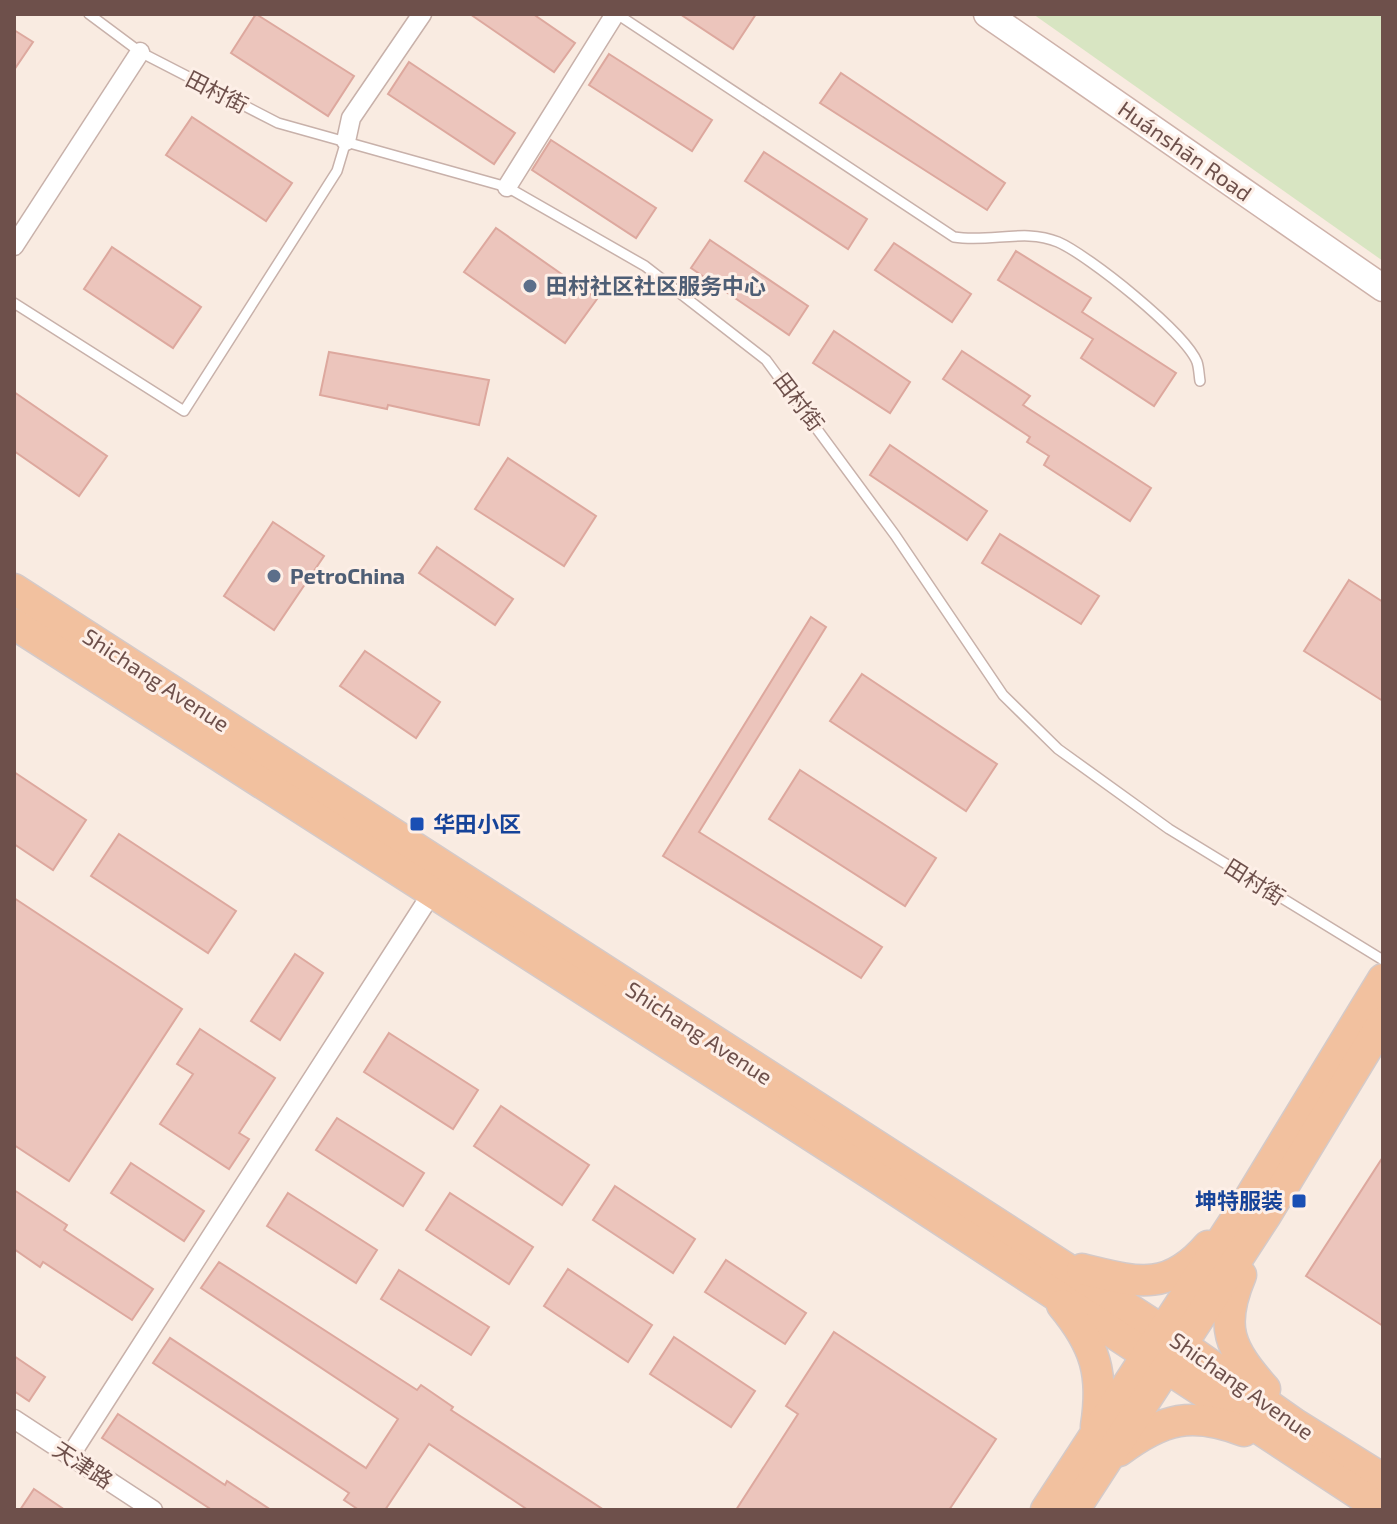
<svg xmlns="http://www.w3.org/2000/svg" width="1397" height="1524" font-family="'Exo 2','Noto Sans SC',sans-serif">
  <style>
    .green { fill: #d8e5c2 }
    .building { fill: #ecc5bc; stroke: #dda89e; stroke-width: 2 }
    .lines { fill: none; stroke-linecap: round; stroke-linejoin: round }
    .service-casing { stroke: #c8b1aa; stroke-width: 12 }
    .minor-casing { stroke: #c8b1aa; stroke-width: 21 }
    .secondary-casing { stroke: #ceb2aa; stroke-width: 29 }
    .primary-casing { stroke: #d4cac9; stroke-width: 33 }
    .service { stroke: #fff; stroke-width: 9 }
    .minor { stroke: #fff; stroke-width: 18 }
    .secondary { stroke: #fff; stroke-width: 26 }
    .primary { stroke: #f2c19f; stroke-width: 30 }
    .service-dot { fill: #5c6f8a; stroke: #fdefe7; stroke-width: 3 }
    .transit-dot { fill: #1a4fb4; stroke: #fdefe7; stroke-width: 3 }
    .labels { text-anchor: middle; stroke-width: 6; stroke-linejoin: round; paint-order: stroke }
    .street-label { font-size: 22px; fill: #6e504b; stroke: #fdefe7 }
    .service-label { font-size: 22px; font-weight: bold; fill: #4e5e75; stroke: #fdefe7; text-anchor: start }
    .transit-label { font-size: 22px; font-weight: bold; fill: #164399; stroke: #fdefe7; text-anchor: start }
  </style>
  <rect width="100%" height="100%" fill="#f9ebe1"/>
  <path class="green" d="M 1033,14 L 1383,14 L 1383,261 Z"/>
  <g class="building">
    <path d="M 256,14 L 354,76 L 328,116 L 231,53 Z"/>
    <path d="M 470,14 L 533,14 L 575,43 L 554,72 Z"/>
    <path d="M 680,14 L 756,14 L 733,49 Z"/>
    <path d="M 14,30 L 33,42 L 14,70 Z"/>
    <path d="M 609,54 L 712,120 L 692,151 L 589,85 Z"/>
    <path d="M 409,62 L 515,133 L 494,164 L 388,94 Z"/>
    <path d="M 841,73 L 1005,183 L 987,210 L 820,103 Z"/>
    <path d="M 192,117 L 292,183 L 266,221 L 166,155 Z"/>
    <path d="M 551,140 L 656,208 L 636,238 L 532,170 Z"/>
    <path d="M 764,152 L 867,219 L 848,249 L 745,181 Z"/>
    <path d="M 496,228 L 597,299 L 565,343 L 464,272 Z"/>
    <path d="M 710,240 L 808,306 L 789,335 L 691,268 Z"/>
    <path d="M 894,243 L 971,294 L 952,322 L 875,270 Z"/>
    <path d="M 112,247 L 201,307 L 173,348 L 84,289 Z"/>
    <path d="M 1016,251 L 1091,298 L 1082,312 L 1176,373 L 1154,406 L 1081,358 L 1093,339 L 998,280 Z"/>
    <path d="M 834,331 L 910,382 L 890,413 L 813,363 Z"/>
    <path d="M 962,351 L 1030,396 L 1023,405 L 1151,488 L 1130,521 L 1044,465 L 1049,456 L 1027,442 L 1030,437 L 943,379 Z"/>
    <path d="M 329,352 L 489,380 L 479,425 L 388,405 L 387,409 L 320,395 Z"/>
    <path d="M 14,392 L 107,456 L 79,496 L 14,451 Z"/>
    <path d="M 890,445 L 987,511 L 967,540 L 870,475 Z"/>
    <path d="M 508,458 L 596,516 L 564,566 L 475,509 Z"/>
    <path d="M 273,522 L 324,556 L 274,630 L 224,596 Z"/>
    <path d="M 1000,534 L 1099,596 L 1081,624 L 982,563 Z"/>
    <path d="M 437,547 L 513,599 L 495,625 L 419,573 Z"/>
    <path d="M 1349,580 L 1383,602 L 1383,701 L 1304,651 Z"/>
    <path d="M 811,617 L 826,627 L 699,832 L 882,947 L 861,978 L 663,856 Z"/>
    <path d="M 365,651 L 440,702 L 416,738 L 340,686 Z"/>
    <path d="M 862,674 L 997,764 L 966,811 L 830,721 Z"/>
    <path d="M 800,770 L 936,858 L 905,906 L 769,819 Z"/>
    <path d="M 14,772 L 86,820 L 53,870 L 14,844 Z"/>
    <path d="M 119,834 L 236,911 L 208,953 L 91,876 Z"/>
    <path d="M 14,898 L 182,1009 L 69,1181 L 14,1145 Z"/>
    <path d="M 295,954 L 323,973 L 280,1040 L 251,1021 Z"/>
    <path d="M 200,1029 L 275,1078 L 239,1133 L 249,1139 L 229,1169 L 160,1124 L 193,1074 L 177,1064 Z"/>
    <path d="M 389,1033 L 478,1090 L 453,1129 L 364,1072 Z"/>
    <path d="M 501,1106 L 589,1165 L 562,1205 L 474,1146 Z"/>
    <path d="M 337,1118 L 424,1173 L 403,1206 L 316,1150 Z"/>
    <path d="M 1383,1157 L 1383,1326 L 1306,1276 Z"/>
    <path d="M 131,1163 L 204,1211 L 184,1241 L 111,1193 Z"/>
    <path d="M 615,1186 L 695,1239 L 673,1273 L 593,1220 Z"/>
    <path d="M 14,1190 L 67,1225 L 64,1230 L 153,1289 L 132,1320 L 43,1262 L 40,1267 L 14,1249 Z"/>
    <path d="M 288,1193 L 377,1250 L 356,1283 L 267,1226 Z"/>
    <path d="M 450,1193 L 533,1247 L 509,1284 L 426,1230 Z"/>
    <path d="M 726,1260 L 806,1313 L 785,1344 L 705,1292 Z"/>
    <path d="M 219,1262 L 417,1390 L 421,1385 L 453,1407 L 451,1410 L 604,1510 L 528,1510 L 429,1444 L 385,1510 L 359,1510 L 344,1500 L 349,1493 L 153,1363 L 170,1338 L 366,1468 L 398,1419 L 201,1288 Z"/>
    <path d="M 568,1269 L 652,1325 L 628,1362 L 544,1306 Z"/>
    <path d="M 399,1270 L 489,1327 L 471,1355 L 381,1299 Z"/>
    <path d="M 834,1332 L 996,1439 L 949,1510 L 736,1510 L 798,1414 L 786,1406 Z"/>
    <path d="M 674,1337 L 755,1391 L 731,1427 L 650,1374 Z"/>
    <path d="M 14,1356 L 45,1377 L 29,1401 L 14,1391 Z"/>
    <path d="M 118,1414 L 225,1485 L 227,1481 L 271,1510 L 212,1510 L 102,1438 Z"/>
    <path d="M 34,1489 L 65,1510 L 20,1510 Z"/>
  </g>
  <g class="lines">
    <defs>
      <g id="service">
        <path d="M 89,14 L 140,52 L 278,123 L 507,187 L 645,266 L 766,360 L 895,535 L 1003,695 L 1058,749 L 1169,829 L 1383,960"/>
        <path d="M 617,14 L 954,237 C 990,243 1025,228 1058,242 C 1088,255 1185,332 1197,362 C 1199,368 1199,375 1200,381"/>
        <path d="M 14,303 L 184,411 L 337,171 L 346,141"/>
      </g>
      <g id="minor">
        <path d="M 346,141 L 351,118 L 422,14"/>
        <path d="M 507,187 L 615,14"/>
        <path d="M 14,246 L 140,52"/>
        <path d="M 14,1419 L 153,1510"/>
        <path d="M 70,1456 L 437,885"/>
      </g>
      <path id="secondary" d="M 987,14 L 1383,288"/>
      <g id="primary">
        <path d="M 14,589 L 1148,1321 L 1295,1424 L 1383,1479"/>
        <path d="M 14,624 L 879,1179 L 1383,1510"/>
        <path d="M 1082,1269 C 1136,1282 1167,1293 1208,1246"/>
        <path d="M 1241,1275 C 1219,1327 1229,1348 1265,1389"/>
        <path d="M 1062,1305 C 1096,1346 1104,1375 1096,1426"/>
        <path d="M 1119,1451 C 1163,1418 1192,1411 1244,1431"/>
        <path d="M 1046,1510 L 1249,1199 L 1383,979"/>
        <path d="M 1074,1510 L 1266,1215 L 1383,1022"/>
      </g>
    </defs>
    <use href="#service" class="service-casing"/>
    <use href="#minor" class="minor-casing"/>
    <use href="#secondary" class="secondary-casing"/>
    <use href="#primary" class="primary-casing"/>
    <use href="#service" class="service"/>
    <use href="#minor" class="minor"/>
    <use href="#secondary" class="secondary"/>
    <use href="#primary" class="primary"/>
  </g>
  <g class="service-dot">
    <circle cx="530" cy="286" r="8"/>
    <circle cx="274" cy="576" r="8"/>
  </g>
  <g class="transit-dot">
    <rect x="409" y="816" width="16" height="16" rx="4"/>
    <rect x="1291" y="1193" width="16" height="16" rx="4"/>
  </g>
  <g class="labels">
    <g class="street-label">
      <text transform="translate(217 92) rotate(27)" y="8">田村街</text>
      <text transform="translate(1185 151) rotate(35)" y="8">Huánshān Road</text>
      <text transform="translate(799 402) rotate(53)" y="8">田村街</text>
      <text transform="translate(156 680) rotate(33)" y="8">Shichang Avenue</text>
      <text transform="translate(1255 882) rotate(32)" y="8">田村街</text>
      <text transform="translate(699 1033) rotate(33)" y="8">Shichang Avenue</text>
      <text transform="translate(1242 1386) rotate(35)" y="8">Shichang Avenue</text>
      <text transform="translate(83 1465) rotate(33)" y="8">天津路</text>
    </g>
    <g class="service-label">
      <text x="546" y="294">田村社区社区服务中心</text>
      <text x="290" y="584">PetroChina</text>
    </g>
    <g class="transit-label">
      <text x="433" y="832">华田小区</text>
      <text x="1283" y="1209" text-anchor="end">坤特服装</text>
    </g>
  </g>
  <rect width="1397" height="1524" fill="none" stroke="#6e504b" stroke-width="32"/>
</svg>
